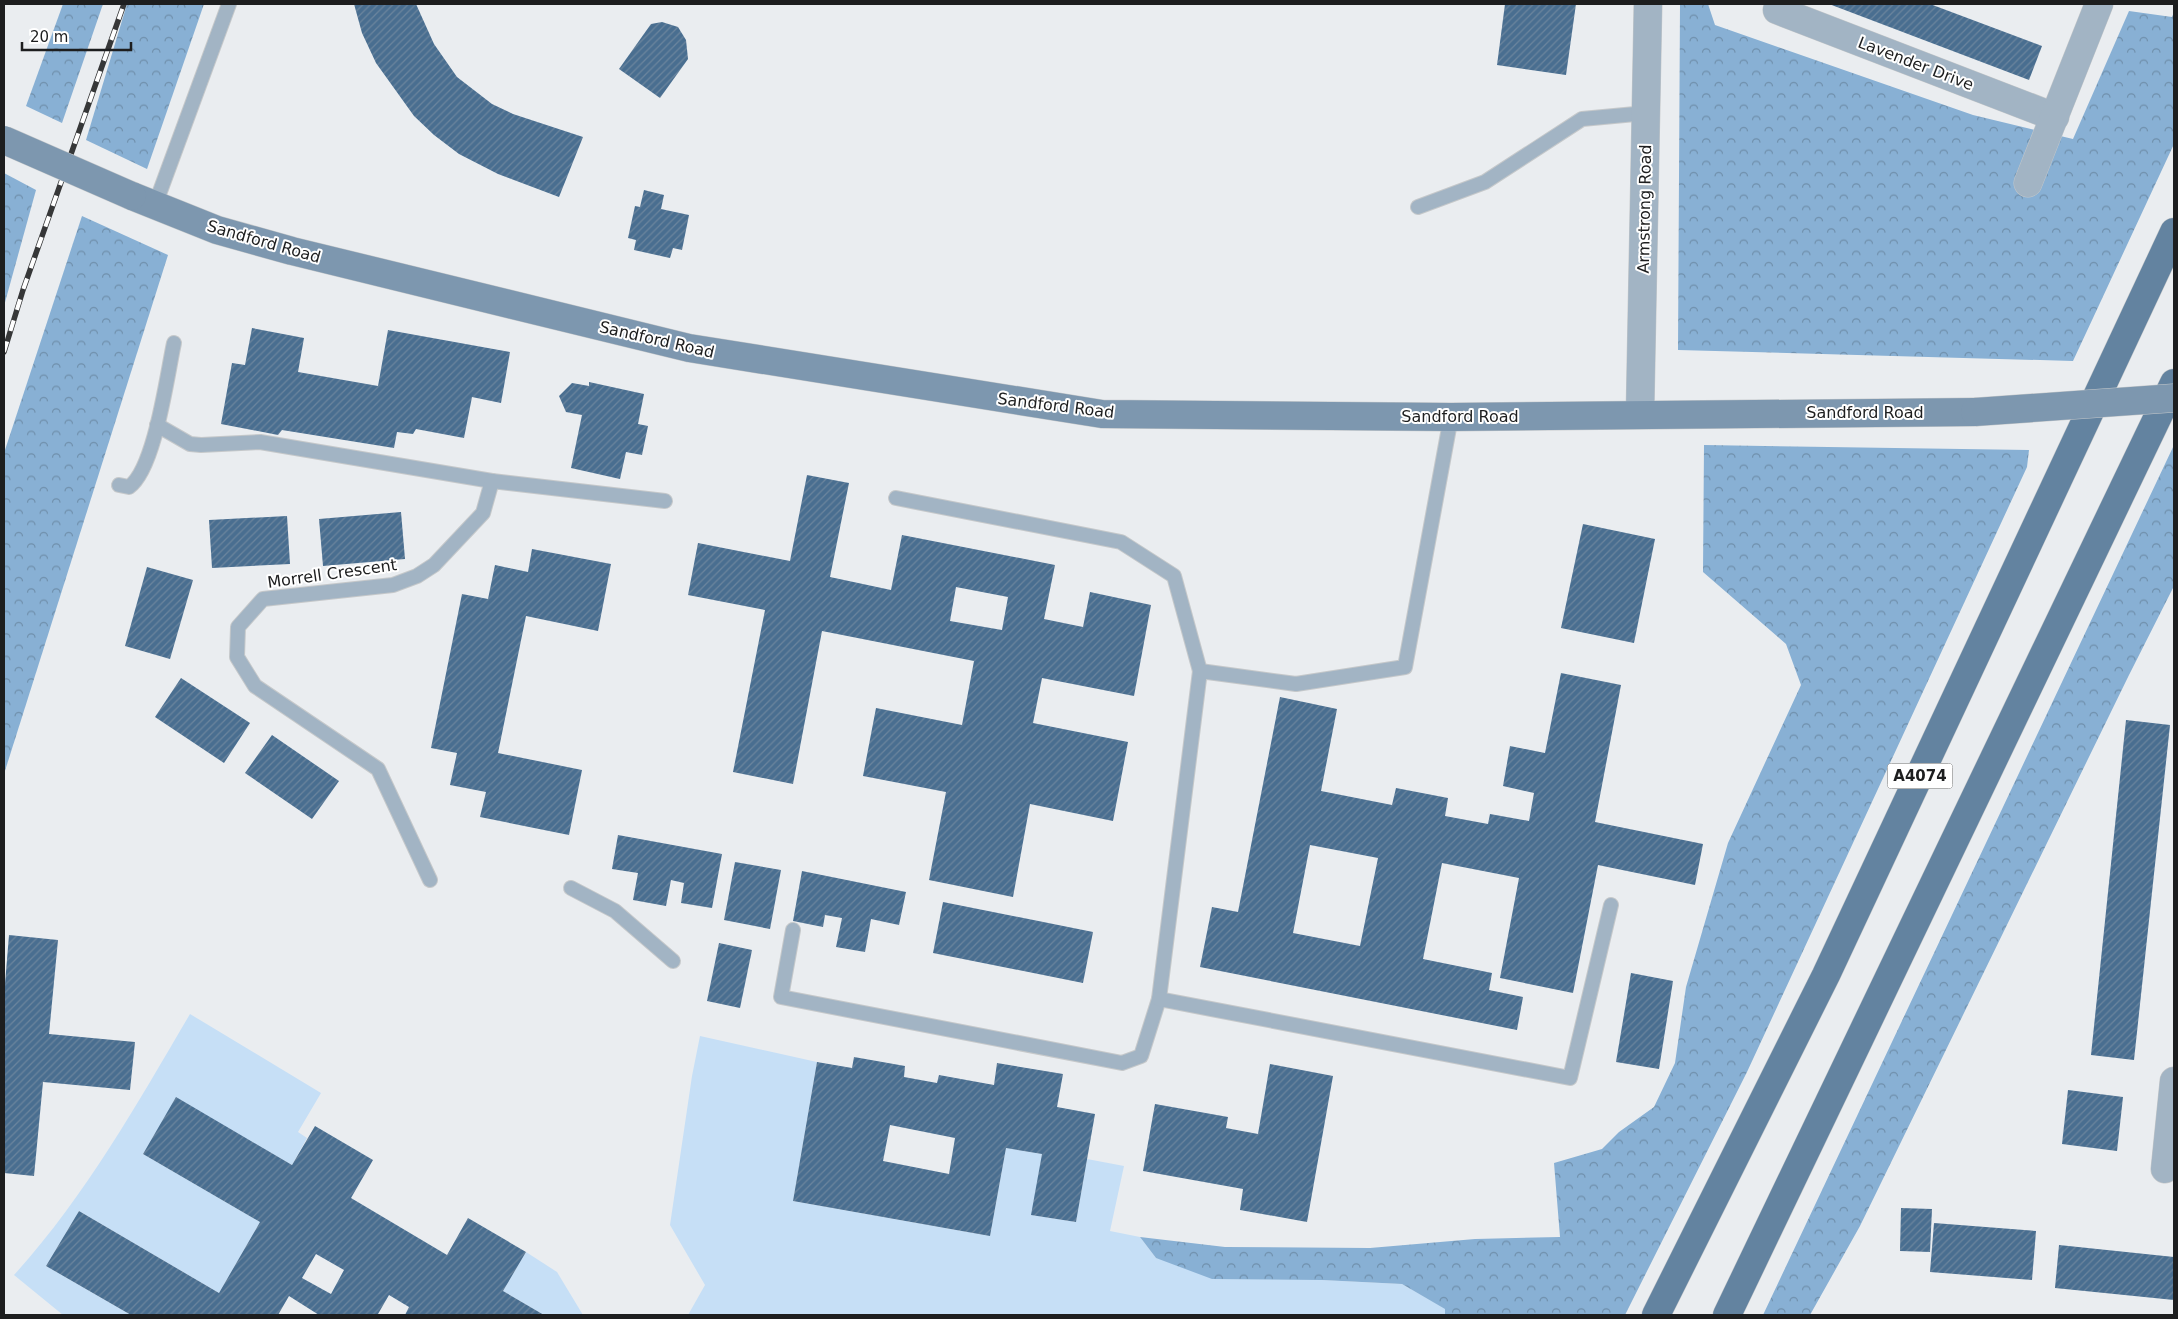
<svg xmlns="http://www.w3.org/2000/svg" width="2178" height="1319" font-family="'DejaVu Sans',sans-serif">
  <style>
    .green { fill: #c6dff6 }
    .forest { fill: url(#forest-crowns) }
    .building { fill: url(#building-hatch); fill-rule: evenodd }
    .lines { fill: none; stroke-linecap: round; stroke-linejoin: round }
    .lane-casing { stroke: #c5c8ca; stroke-width: 16 }
    .street-casing { stroke: #c5c8ca; stroke-width: 29 }
    .secondary-casing { stroke: #c5c8ca; stroke-width: 29 }
    .primary-casing { stroke: #c5c8ca; stroke-width: 29 }
    .lane { stroke: #a2b4c4; stroke-width: 14 }
    .street { stroke: #a2b4c4; stroke-width: 28 }
    .secondary { stroke: #7d97af; stroke-width: 28 }
    .primary { stroke: #6383a0; stroke-width: 28 }
    .rail-casing { stroke: #363738; stroke-width: 5.5 }
    .rail { stroke: #fff; stroke-width: 4; stroke-dasharray: 11; stroke-linecap: butt }
    .secondary-bridge-casing { stroke: #c5c8ca; stroke-width: 29; stroke-linecap: butt }
    .secondary-bridge { stroke: #7d97af; stroke-width: 28 }
    .labels { text-anchor: middle; stroke-width: 4; stroke-linejoin: round; paint-order: stroke }
    .shield { fill: #fff; stroke: #616262; stroke-width: 1 }
    .shield-label { font-size: 15px; font-weight: bold; fill: #1d1e1f }
    .street-label { font-size: 16px; fill: #1d1e1f; stroke: #fff }
  </style>
  <defs>
    <pattern id="forest-crowns" width="20" height="18" patternUnits="userSpaceOnUse" patternTransform="scale(1.25)"><rect width="20" height="18" fill="#88b0d4"/><path d="M2 6a3 3 0 1 1 6 0M12 15a3 3 0 1 1 6 0" fill="none" stroke="#6f8fab"/></pattern>
    <pattern id="building-hatch" width="6" height="6" patternUnits="userSpaceOnUse" patternTransform="scale(1.25)"><rect width="6" height="6" fill="#496e90"/><path d="M-1 1l2-2M0 6l6-6M5 7l2-2" fill="none" stroke="#6b859d"/></pattern>
  </defs>
  <rect width="100%" height="100%" fill="#eaedf0"/>
  <g class="green">
    <path d="M 190,1014 L 321,1093 L 298,1132 L 307,1138 L 292,1165 L 176,1098 L 143,1154 L 260,1222 L 219,1293 L 79,1211 L 46,1266 L 131,1315 L 63,1315 L 14,1275 C 85,1197 137,1104 190,1014 Z"/>
    <path d="M 700,1036 L 817,1062 L 793,1201 L 990,1236 L 1006,1148 L 1042,1154 L 1032,1215 L 1076,1222 L 1087,1159 L 1124,1166 L 1110,1231 L 1140,1237 L 1156,1258 L 1322,1280 L 1402,1284 L 1446,1309 L 1445,1315 L 688,1315 L 705,1285 L 670,1225 L 692,1076 Z"/>
    <path d="M 526,1252 L 557,1272 L 583,1315 L 544,1315 L 503,1291 Z"/>
  </g>
  <g class="forest">
    <path d="M 63,4 L 103,4 L 62,123 L 26,106 Z"/>
    <path d="M 127,4 L 204,4 L 147,169 L 86,140 Z"/>
    <path d="M 1680,4 L 1708,4 L 1715,25 L 1973,115 L 2073,139 L 2129,11 L 2172,17 L 2174,12 L 2174,144 L 2073,361 L 1678,350 Z"/>
    <path d="M 4,173 L 36,190 L 4,306 Z"/>
    <path d="M 82,216 L 168,255 L 4,774 L 4,453 Z"/>
    <path d="M 1704,445 L 2029,450 L 2027,467 L 1747,1072 L 1625,1315 L 1445,1315 L 1445,1309 L 1402,1284 L 1322,1280 L 1212,1279 L 1156,1258 L 1140,1237 L 1225,1247 L 1370,1248 L 1475,1239 L 1560,1237 L 1554,1163 L 1602,1149 L 1619,1132 L 1654,1107 L 1675,1063 L 1686,987 L 1728,843 L 1801,685 L 1786,644 L 1703,572 Z"/>
    <path d="M 2174,445 L 2174,586 L 2129,675 L 1860,1226 L 1810,1315 L 1763,1315 Z"/>
  </g>
  <g class="building">
    <path d="M 354,4 L 416,4 L 434,44 L 457,77 L 492,104 L 513,114 L 583,137 L 559,197 L 498,174 L 459,154 L 434,135 L 414,116 L 376,63 L 362,33 Z"/>
    <path d="M 1505,4 L 1576,4 L 1566,75 L 1497,65 Z"/>
    <path d="M 1829,4 L 1930,4 L 2042,46 L 2029,80 Z"/>
    <path d="M 662,22 L 678,27 L 686,40 L 688,59 L 660,98 L 619,69 L 651,24 Z"/>
    <path d="M 644,190 L 664,195 L 661,209 L 689,215 L 682,250 L 673,248 L 670,258 L 634,250 L 636,240 L 628,238 L 635,206 L 640,207 Z"/>
    <path d="M 252,328 L 304,338 L 298,372 L 378,386 L 388,330 L 510,352 L 501,403 L 472,397 L 464,438 L 416,429 L 413,434 L 397,432 L 394,448 L 282,430 L 278,435 L 221,424 L 232,363 L 245,365 Z"/>
    <path d="M 589,382 L 644,394 L 638,424 L 648,426 L 642,455 L 626,452 L 620,479 L 571,468 L 582,415 L 566,412 L 559,396 L 572,383 L 589,386 Z"/>
    <path d="M 807,475 L 849,483 L 830,577 L 891,590 L 902,535 L 1055,565 L 1044,619 L 1083,627 L 1090,592 L 1151,605 L 1134,696 L 1042,678 L 1033,723 L 1128,742 L 1113,821 L 1030,804 L 1013,897 L 929,880 L 946,792 L 863,776 L 876,708 L 962,725 L 974,661 L 822,631 L 793,784 L 733,772 L 765,610 L 688,595 L 698,543 L 790,561 ZM 956,587 L 1008,597 L 1002,630 L 950,621 Z"/>
    <path d="M 401,512 L 405,559 L 323,566 L 319,519 Z"/>
    <path d="M 287,516 L 290,564 L 212,568 L 209,520 Z"/>
    <path d="M 1583,524 L 1655,539 L 1634,643 L 1561,628 Z"/>
    <path d="M 532,549 L 611,564 L 598,631 L 526,616 L 498,753 L 582,770 L 569,835 L 480,817 L 486,792 L 450,785 L 457,753 L 431,748 L 462,594 L 488,599 L 495,565 L 528,572 Z"/>
    <path d="M 147,567 L 193,580 L 170,659 L 125,646 Z"/>
    <path d="M 1561,673 L 1621,685 L 1595,822 L 1703,844 L 1695,885 L 1598,865 L 1573,993 L 1500,978 L 1519,878 L 1442,863 L 1423,959 L 1492,973 L 1489,990 L 1523,997 L 1517,1030 L 1200,967 L 1212,907 L 1238,912 L 1280,697 L 1337,709 L 1321,791 L 1392,805 L 1396,788 L 1448,798 L 1445,816 L 1488,824 L 1490,814 L 1529,821 L 1534,793 L 1503,786 L 1510,746 L 1545,753 ZM 1310,845 L 1378,858 L 1360,946 L 1293,933 Z"/>
    <path d="M 181,678 L 250,723 L 224,763 L 155,717 Z"/>
    <path d="M 2126,720 L 2170,725 L 2134,1060 L 2091,1055 Z"/>
    <path d="M 272,735 L 339,781 L 312,819 L 245,773 Z"/>
    <path d="M 618,835 L 722,854 L 712,908 L 681,903 L 684,883 L 671,880 L 666,906 L 633,900 L 638,873 L 612,869 Z"/>
    <path d="M 735,862 L 781,870 L 770,929 L 724,920 Z"/>
    <path d="M 802,871 L 906,892 L 899,925 L 871,919 L 865,952 L 836,947 L 842,918 L 825,915 L 823,927 L 793,921 Z"/>
    <path d="M 943,902 L 1093,932 L 1083,983 L 933,953 Z"/>
    <path d="M 9,935 L 58,940 L 49,1034 L 135,1042 L 130,1090 L 43,1082 L 34,1176 L 4,1173 L 4,996 Z"/>
    <path d="M 719,943 L 752,950 L 740,1008 L 707,1001 Z"/>
    <path d="M 1631,973 L 1673,981 L 1659,1069 L 1616,1062 Z"/>
    <path d="M 854,1057 L 905,1066 L 904,1077 L 937,1083 L 939,1075 L 994,1085 L 997,1063 L 1063,1074 L 1057,1107 L 1095,1114 L 1076,1222 L 1031,1215 L 1042,1154 L 1006,1148 L 990,1236 L 793,1201 L 817,1062 L 852,1068 ZM 890,1125 L 955,1138 L 949,1174 L 883,1161 Z"/>
    <path d="M 1270,1064 L 1333,1076 L 1307,1222 L 1240,1210 L 1243,1189 L 1143,1171 L 1155,1104 L 1228,1117 L 1226,1128 L 1258,1134 Z"/>
    <path d="M 2068,1090 L 2123,1097 L 2117,1151 L 2062,1144 Z"/>
    <path d="M 176,1097 L 292,1165 L 315,1126 L 373,1160 L 351,1198 L 447,1255 L 468,1218 L 526,1252 L 503,1291 L 544,1315 L 405,1315 L 409,1307 L 389,1295 L 378,1314 L 380,1315 L 319,1315 L 289,1296 L 278,1315 L 131,1315 L 46,1266 L 79,1211 L 219,1293 L 260,1222 L 143,1154 ZM 316,1254 L 344,1270 L 331,1294 L 302,1278 Z"/>
    <path d="M 1901,1208 L 1932,1209 L 1930,1252 L 1900,1251 Z"/>
    <path d="M 1934,1223 L 2036,1231 L 2032,1280 L 1930,1272 Z"/>
    <path d="M 2059,1245 L 2174,1257 L 2174,1300 L 2055,1288 Z"/>
  </g>
  <g class="lines">
    <defs>
      <g id="lane">
        <path d="M 155,205 L 229,4"/>
        <path d="M 1418,207 L 1485,182 L 1582,119 L 1646,113"/>
        <path d="M 157,425 L 190,444 L 201,445 L 260,442 L 492,481"/>
        <path d="M 119,485 L 129,487 C 155,469 167,375 174,343"/>
        <path d="M 896,498 L 1121,542 L 1174,576 L 1200,671"/>
        <path d="M 430,880 L 378,769 L 255,686 L 237,657 L 238,627 L 263,599 L 393,585 L 417,576 L 434,565 L 483,513 L 492,481 L 665,501"/>
        <path d="M 571,888 L 615,911 L 673,961"/>
        <path d="M 793,930 L 781,997 L 1122,1063 L 1141,1056 L 1159,999 L 1200,671 L 1296,684 L 1405,667 L 1451,417"/>
        <path d="M 1159,999 L 1570,1078 L 1611,905"/>
      </g>
      <g id="street">
        <path d="M 1777,10 L 2055,117"/>
        <path d="M 2028,183 L 2099,4"/>
        <path d="M 1640,414 L 1648,4"/>
        <path d="M 2165,1169 L 2174,1081"/>
      </g>
      <path id="secondary" d="M 132,196 L 217,230 L 292,251 L 689,348 L 1102,414 L 1451,417 L 1975,412"/>
      <g id="primary">
        <path d="M 1656,1315 L 1826,975 L 2174,232"/>
        <path d="M 1727,1315 L 2174,383"/>
      </g>
    </defs>
    <use href="#lane" class="lane-casing"/>
    <use href="#street" class="street-casing"/>
    <use href="#secondary" class="secondary-casing"/>
    <use href="#primary" class="primary-casing"/>
    <use href="#lane" class="lane"/>
    <use href="#street" class="street"/>
    <use href="#secondary" class="secondary"/>
    <use href="#primary" class="primary"/>
    <defs>
      <path id="rail" d="M 4,352 L 23,290 L 124,4"/>
    </defs>
    <use href="#rail" class="rail-casing"/>
    <use href="#rail" class="rail"/>
    <defs>
      <g id="secondary-bridge">
        <path d="M 4,140 L 132,196"/>
        <path d="M 1975,412 L 2174,398"/>
      </g>
    </defs>
    <use href="#secondary-bridge" class="secondary-bridge-casing"/>
    <use href="#secondary-bridge" class="secondary-bridge"/>
  </g>
  <g class="labels">
    <rect class="shield" x="1887.5" y="763.5" width="65" height="25" rx="4"/>
    <g class="shield-label">
      <text x="1920" y="781">A4074</text>
    </g>
    <g class="street-label">
      <text transform="translate(1916 63) rotate(21)" y="6">Lavender Drive</text>
      <text transform="translate(1644 209) rotate(-89)" y="6">Armstrong Road</text>
      <text transform="translate(264 241) rotate(16)" y="6">Sandford Road</text>
      <text transform="translate(657 339) rotate(13)" y="6">Sandford Road</text>
      <text transform="translate(1056 405) rotate(7)" y="6">Sandford Road</text>
      <text x="1865" y="418">Sandford Road</text>
      <text x="1460" y="422">Sandford Road</text>
      <text transform="translate(332 573) rotate(-8)" y="6">Morrell Crescent</text>
    </g>
  </g>
  <rect width="2178" height="1319" fill="none" stroke="#1d1e1f" stroke-width="10"/>
  <path d="M22 42v8h109v-8" fill="none" stroke="#1d1e1f" stroke-width="2.5"/>
  <text x="30" y="42" font-size="15" fill="#1d1e1f" stroke="#ffffff" stroke-width="4" paint-order="stroke">20 m</text>
</svg>
